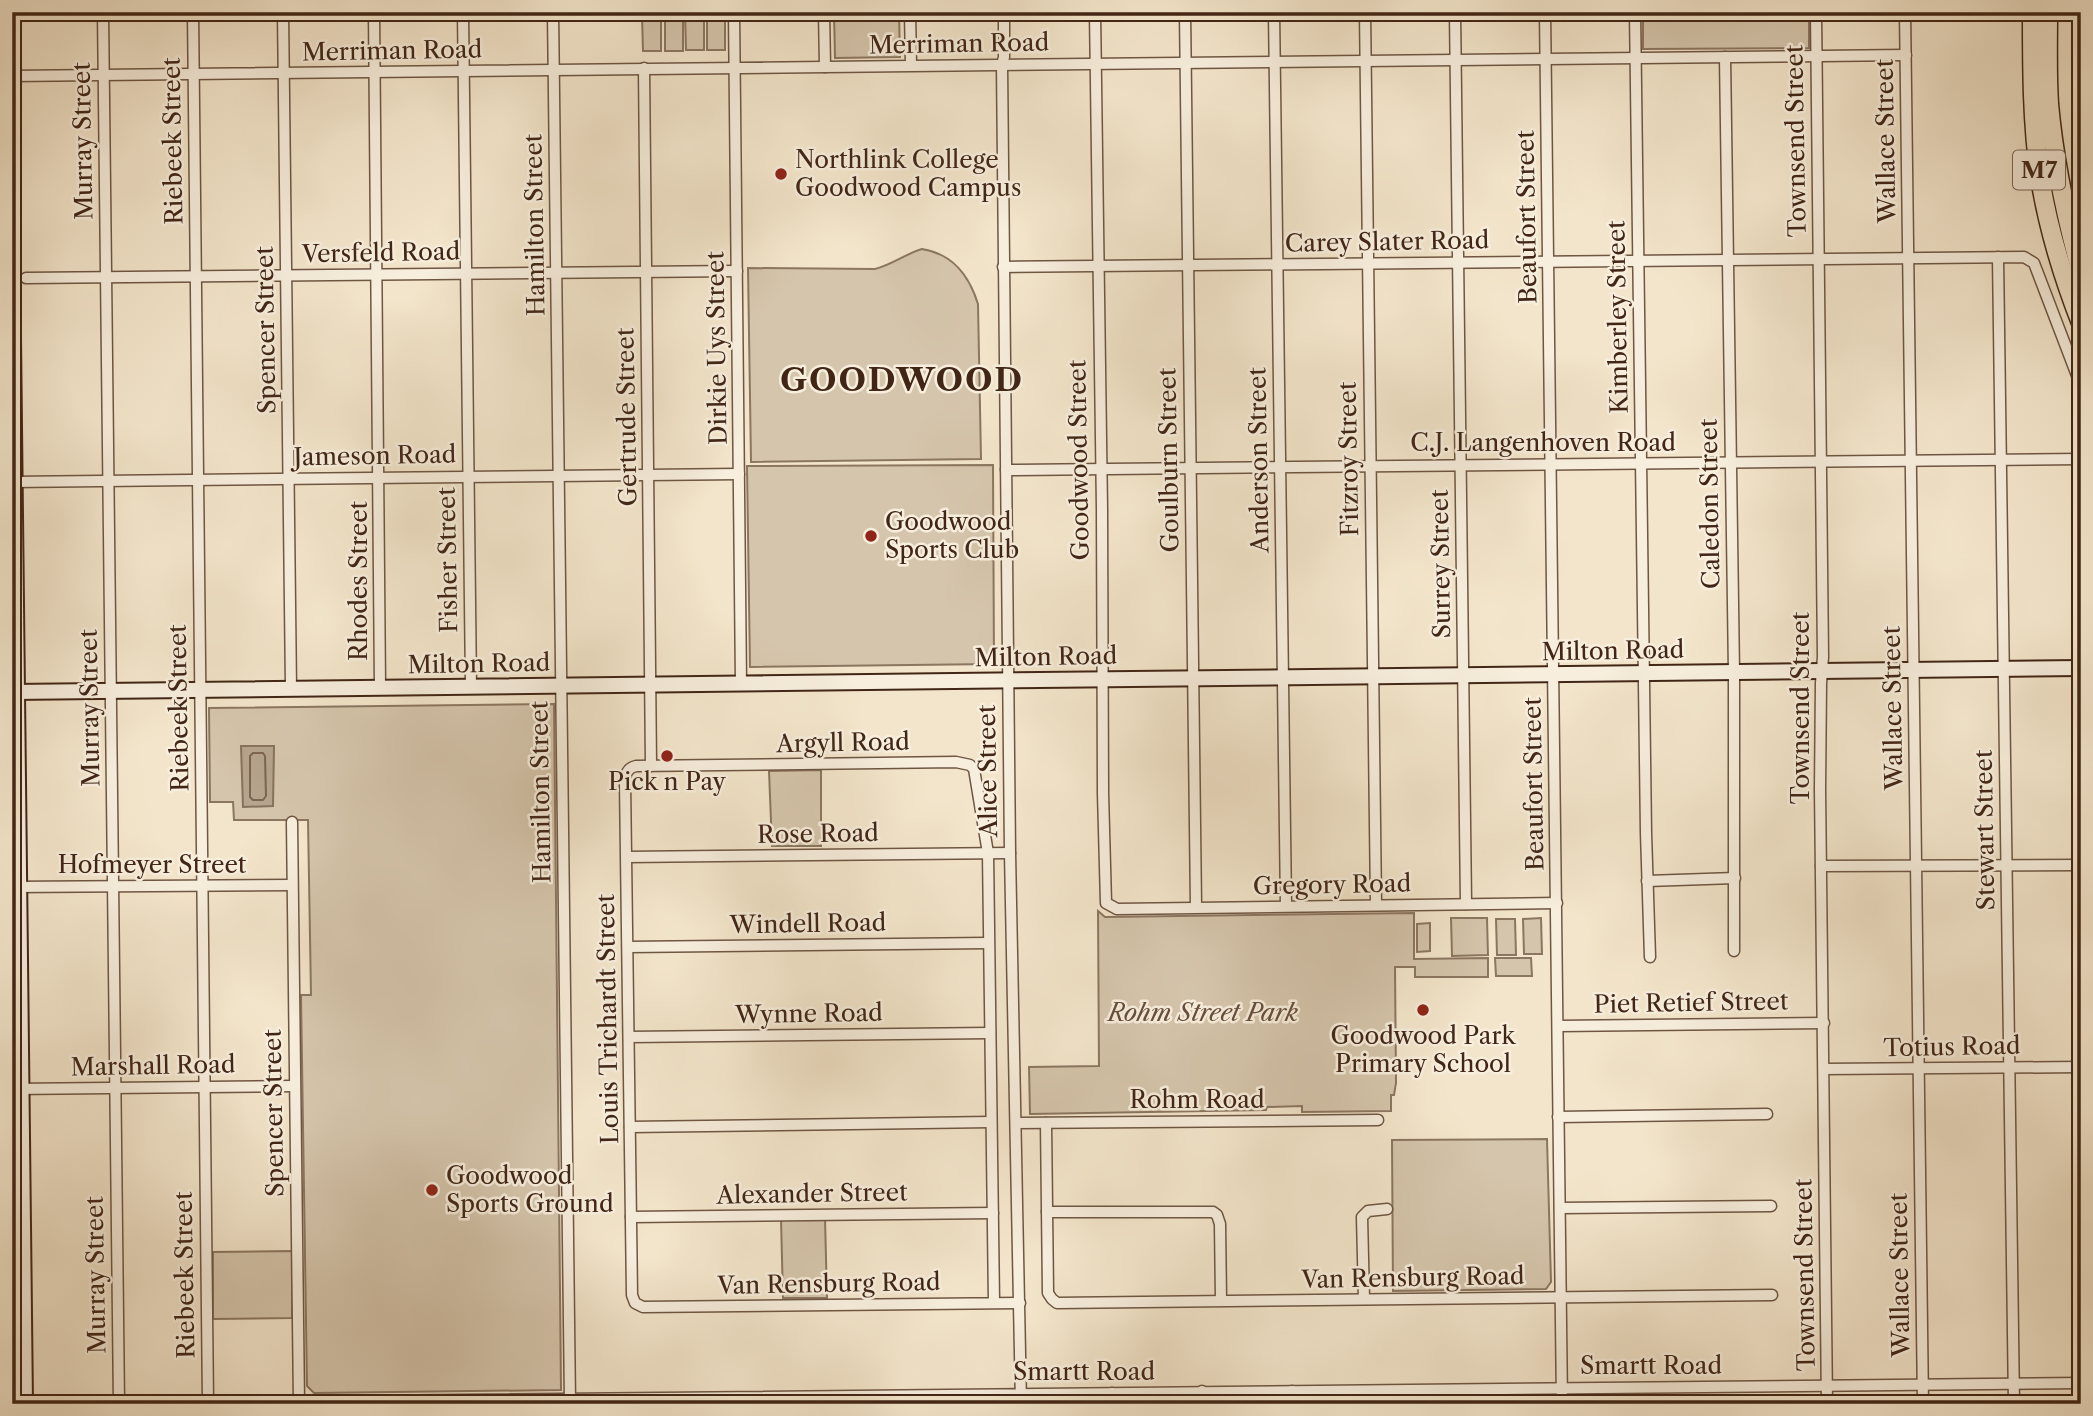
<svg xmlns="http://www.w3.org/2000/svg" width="2093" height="1416" font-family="'Libre Caslon Text',serif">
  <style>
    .green { fill: #d5c5ac; stroke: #8b7661; stroke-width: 2 }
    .water { fill: #b6a48d; stroke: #87725d; stroke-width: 2 }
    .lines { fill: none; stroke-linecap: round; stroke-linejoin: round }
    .shore { stroke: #7c6552; stroke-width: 2 }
    .street-casing { stroke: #6e5643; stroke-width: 13 }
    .secondary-casing { stroke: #412616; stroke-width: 18 }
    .highway-casing { stroke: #412616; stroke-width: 21 }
    .street { stroke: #f7eedd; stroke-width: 10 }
    .secondary { stroke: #f7eedd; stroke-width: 14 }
    .highway { stroke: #f3e5cb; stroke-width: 18 }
    .poi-dot { fill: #8f2418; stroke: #f7eedd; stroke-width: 2.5 }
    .labels { text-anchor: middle; stroke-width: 5; stroke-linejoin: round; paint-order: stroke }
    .shield { fill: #f7eedd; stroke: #786252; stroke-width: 2 }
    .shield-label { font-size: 23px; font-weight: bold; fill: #412616 }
    .street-label { font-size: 24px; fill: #412616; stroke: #f7eedd }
    .poi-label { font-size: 24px; fill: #412616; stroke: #f7eedd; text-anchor: start }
    .park-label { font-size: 24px; font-style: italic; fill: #664e3c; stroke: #f7eedd }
    .district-label { font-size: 32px; font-weight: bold; letter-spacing: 2px; fill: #412616; stroke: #f7eedd }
  </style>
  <rect width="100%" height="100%" fill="#f3e5cb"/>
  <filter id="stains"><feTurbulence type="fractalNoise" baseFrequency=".00286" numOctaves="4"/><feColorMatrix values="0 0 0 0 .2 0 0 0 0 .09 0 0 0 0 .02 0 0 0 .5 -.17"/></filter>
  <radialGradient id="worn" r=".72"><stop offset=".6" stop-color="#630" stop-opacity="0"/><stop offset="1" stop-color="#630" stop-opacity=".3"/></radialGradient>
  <g class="green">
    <path d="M 834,12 L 899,12 L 900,57 L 835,58 Z"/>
    <path d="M 1643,12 L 1809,12 L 1809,48 L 1643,49 Z"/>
    <rect x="665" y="14" width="18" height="37"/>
    <path d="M 685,14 L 704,14 L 704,50 L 686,50 Z"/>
    <rect x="707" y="14" width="18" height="36"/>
    <path d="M 642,15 L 661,15 L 661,51 L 643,51 Z"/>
    <path d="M 922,249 C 953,254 969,275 978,304 L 981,459 L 751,462 L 748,268 L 875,269 C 892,265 905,254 922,249 Z"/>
    <path d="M 993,465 L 994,664 L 750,667 L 747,466 Z"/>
    <path d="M 554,704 L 561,1390 L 314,1393 L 307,1386 L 301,995 L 311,995 L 308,820 L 234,820 L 233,802 L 210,802 L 209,708 Z"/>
    <path d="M 821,770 L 821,846 L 772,846 L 769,771 Z"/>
    <path d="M 1098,911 L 1105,917 L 1414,913 L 1414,959 L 1488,958 L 1488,977 L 1415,977 L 1415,967 L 1395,967 L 1396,1083 L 1394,1095 L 1391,1095 L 1391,1111 L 1302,1112 L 1302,1106 L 1267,1107 L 1266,1110 L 1030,1114 L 1029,1067 L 1099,1066 Z"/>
    <path d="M 1451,918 L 1487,918 L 1488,955 L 1452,956 Z"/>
    <path d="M 1541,918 L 1542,954 L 1524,954 L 1523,919 Z"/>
    <path d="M 1515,919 L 1516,955 L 1497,955 L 1496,919 Z"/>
    <path d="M 1430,923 L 1430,951 L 1417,952 L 1417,924 Z"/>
    <path d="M 1495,958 L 1531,958 L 1532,976 L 1496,976 Z"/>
    <path d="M 1547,1139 L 1551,1282 L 1546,1289 L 1393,1291 L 1392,1140 Z"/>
    <path d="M 825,1218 L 827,1298 L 783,1298 L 781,1219 Z"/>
    <path d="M 293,1251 L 292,1318 L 213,1319 L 213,1252 Z"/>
  </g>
  <path class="water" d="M 241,746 L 274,746 L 273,806 L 243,807 Z"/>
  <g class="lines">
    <path class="shore" d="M 253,753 L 263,753 L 265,756 L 266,796 L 263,800 L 253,800 L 250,797 L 250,756 Z"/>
    <defs>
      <g id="street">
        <path d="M 103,12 L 119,1404"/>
        <path d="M 193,12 L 208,1404"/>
        <path d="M 283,12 L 291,689"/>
        <path d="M 374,12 L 380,688"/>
        <path d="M 463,12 L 471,687"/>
        <path d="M 553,12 L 570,1403"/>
        <path d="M 734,12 L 741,684"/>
        <path d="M 824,12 L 825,67"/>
        <path d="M 910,12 L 911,65"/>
        <path d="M 1004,12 L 1004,57 L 1002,65 L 1010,853 L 1021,1404"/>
        <path d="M 1095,12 L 1102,509 L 1103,793 L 1106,903 L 1117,909 L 1557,903"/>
        <path d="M 1185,12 L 1196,907"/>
        <path d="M 1274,12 L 1286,906"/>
        <path d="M 1365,12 L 1376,905"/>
        <path d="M 1455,12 L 1466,904"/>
        <path d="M 1545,12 L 1562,1404"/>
        <path d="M 1635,12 L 1646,833 L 1650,957"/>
        <path d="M 1816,12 L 1823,657 L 1821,683 L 1820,789 L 1827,1404"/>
        <path d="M 1905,12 L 1923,1404"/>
        <path d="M 1725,57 L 1734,672 L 1734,951"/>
        <path d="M 644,68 L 651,766"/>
        <path d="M 12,76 L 1906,55"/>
        <path d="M 2063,200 L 2081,198"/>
        <path d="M 1998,257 L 2014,1404"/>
        <path d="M 1003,267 L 2024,257 L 2034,263 L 2081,386"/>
        <path d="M 26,278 L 737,271"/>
        <path d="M 1006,470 L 2081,459"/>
        <path d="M 12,482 L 739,474"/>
        <path d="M 292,822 L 299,1404"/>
        <path d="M 627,857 L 1010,853"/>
        <path d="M 1821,866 L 2081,865"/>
        <path d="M 1647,881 L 1735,878"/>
        <path d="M 13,887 L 292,885"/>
        <path d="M 628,947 L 988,943"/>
        <path d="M 1558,1026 L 1824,1023"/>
        <path d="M 629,1037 L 990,1033"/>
        <path d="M 1824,1069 L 2081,1067"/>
        <path d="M 12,1089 L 294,1086"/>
        <path d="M 1558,1117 L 1767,1114"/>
        <path d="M 1016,1123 L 1378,1120"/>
        <path d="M 1046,1123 L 1048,1293 L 1052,1299 L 1057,1303 L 1772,1295"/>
        <path d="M 630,1127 L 991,1122"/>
        <path d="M 1560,1208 L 1771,1206"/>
        <path d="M 1047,1212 L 1213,1212 L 1217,1215 L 1220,1224 L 1221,1300"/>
        <path d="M 631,1217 L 993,1213"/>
        <path d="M 1364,1299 L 1362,1217 L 1368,1211 L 1387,1209"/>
        <path d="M 994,1303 L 988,853 L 974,769 L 970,765 L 956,762 L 636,766 C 627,768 625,774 625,783 L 632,1295 L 635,1303 L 643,1307 L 1020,1303"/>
        <path d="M 1202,1391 L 1202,1404"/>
        <path d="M 1292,1391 L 1292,1404"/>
        <path d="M 1112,1393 L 1112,1404"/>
        <path d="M 88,1404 L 2081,1383"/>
      </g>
      <g id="secondary">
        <path d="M 12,249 L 25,1404"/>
        <path d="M 12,692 L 2081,668"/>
        <path d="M 12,1154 L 15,1404"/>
      </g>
      <g id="highway">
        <path d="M 2032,12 C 2032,68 2032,123 2040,178 C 2048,228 2063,277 2081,323"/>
        <path d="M 2048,12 C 2048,43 2047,73 2049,104 C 2054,160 2066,217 2081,272"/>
      </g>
    </defs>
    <use href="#street" class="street-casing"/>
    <use href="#secondary" class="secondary-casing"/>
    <use href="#highway" class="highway-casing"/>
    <use href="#street" class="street"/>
    <use href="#secondary" class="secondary"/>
    <use href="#highway" class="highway"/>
  </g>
  <g class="poi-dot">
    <circle cx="781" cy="174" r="7"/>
    <circle cx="871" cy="536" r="7"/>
    <circle cx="667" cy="756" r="7"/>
    <circle cx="1423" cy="1010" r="7"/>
    <circle cx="432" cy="1190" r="7"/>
  </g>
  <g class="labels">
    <rect class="shield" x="2013" y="150.5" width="52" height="39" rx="5"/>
    <g class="shield-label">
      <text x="2039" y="178">M7</text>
    </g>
    <g class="street-label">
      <text transform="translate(959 44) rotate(-1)" y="8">Merriman Road</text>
      <text transform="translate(392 51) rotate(-1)" y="8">Merriman Road</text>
      <text transform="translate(83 141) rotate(-91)" y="8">Murray Street</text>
      <text transform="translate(173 141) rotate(-91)" y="8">Riebeek Street</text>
      <text transform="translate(1796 141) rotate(-91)" y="8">Townsend Street</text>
      <text transform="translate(1886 141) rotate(-91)" y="8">Wallace Street</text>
      <text transform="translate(1527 217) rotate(-91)" y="8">Beaufort Street</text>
      <text transform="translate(535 225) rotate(-91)" y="8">Hamilton Street</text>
      <text transform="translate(1387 242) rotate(-1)" y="8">Carey Slater Road</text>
      <text transform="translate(381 253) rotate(-1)" y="8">Versfeld Road</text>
      <text transform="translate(1618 317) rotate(-91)" y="8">Kimberley Street</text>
      <text transform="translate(266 330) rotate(-91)" y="8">Spencer Street</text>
      <text transform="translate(717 348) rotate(-91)" y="8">Dirkie Uys Street</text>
      <text transform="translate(627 417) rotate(-91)" y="8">Gertrude Street</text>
      <text x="1543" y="451">C.J. Langenhoven Road</text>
      <text transform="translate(375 456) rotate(-1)" y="8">Jameson Road</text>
      <text transform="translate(1349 459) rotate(-91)" y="8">Fitzroy Street</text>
      <text transform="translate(1079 460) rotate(-91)" y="8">Goodwood Street</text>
      <text transform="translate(1169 460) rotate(-91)" y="8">Goulburn Street</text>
      <text transform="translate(1259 460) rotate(-91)" y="8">Anderson Street</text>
      <text transform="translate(1710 504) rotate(-91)" y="8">Caledon Street</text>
      <text transform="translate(448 560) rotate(-91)" y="8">Fisher Street</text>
      <text transform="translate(1441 564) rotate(-91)" y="8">Surrey Street</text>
      <text transform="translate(359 581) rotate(-90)" y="8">Rhodes Street</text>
      <text transform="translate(1613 651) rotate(-1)" y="8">Milton Road</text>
      <text transform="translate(1046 657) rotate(-1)" y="8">Milton Road</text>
      <text transform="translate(479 664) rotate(-1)" y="8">Milton Road</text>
      <text transform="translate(90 708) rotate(-91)" y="8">Murray Street</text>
      <text transform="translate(179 708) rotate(-91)" y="8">Riebeek Street</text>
      <text transform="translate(1801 708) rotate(-90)" y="8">Townsend Street</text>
      <text transform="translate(1893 708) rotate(-91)" y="8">Wallace Street</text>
      <text transform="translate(843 743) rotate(-1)" y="8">Argyll Road</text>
      <text transform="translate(988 771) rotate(-91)" y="8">Alice Street</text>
      <text transform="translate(1534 784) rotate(-91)" y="8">Beaufort Street</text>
      <text transform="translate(541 792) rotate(-91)" y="8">Hamilton Street</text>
      <text transform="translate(1985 830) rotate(-91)" y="8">Stewart Street</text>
      <text transform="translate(818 834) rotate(-1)" y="8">Rose Road</text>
      <text x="152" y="873">Hofmeyer Street</text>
      <text transform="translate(1332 885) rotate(-1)" y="8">Gregory Road</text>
      <text transform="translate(808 924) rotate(-1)" y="8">Windell Road</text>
      <text transform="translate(1691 1003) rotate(-1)" y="8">Piet Retief Street</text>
      <text transform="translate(809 1014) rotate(-1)" y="8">Wynne Road</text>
      <text transform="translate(608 1019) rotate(-91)" y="8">Louis Trichardt Street</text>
      <text transform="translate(1952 1047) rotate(-1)" y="8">Totius Road</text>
      <text transform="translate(153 1066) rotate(-1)" y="8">Marshall Road</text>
      <text x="1197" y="1108">Rohm Road</text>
      <text transform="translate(274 1113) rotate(-91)" y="8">Spencer Street</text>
      <text transform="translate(812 1194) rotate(-1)" y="8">Alexander Street</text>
      <text transform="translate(96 1275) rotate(-91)" y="8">Murray Street</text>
      <text transform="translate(185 1275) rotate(-91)" y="8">Riebeek Street</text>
      <text transform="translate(1805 1275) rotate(-91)" y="8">Townsend Street</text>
      <text transform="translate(1900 1275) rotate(-91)" y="8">Wallace Street</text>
      <text transform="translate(1413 1278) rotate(-1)" y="8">Van Rensburg Road</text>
      <text transform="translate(829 1284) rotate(-1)" y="8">Van Rensburg Road</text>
      <text x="1651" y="1374">Smartt Road</text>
      <text x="1084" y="1380">Smartt Road</text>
    </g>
    <g class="poi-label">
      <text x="795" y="168">Northlink College<tspan x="795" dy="28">Goodwood Campus</tspan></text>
      <text x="885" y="530">Goodwood<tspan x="885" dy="28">Sports Club</tspan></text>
      <text x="667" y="790" text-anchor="middle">Pick n Pay</text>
      <text x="1423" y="1044" text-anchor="middle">Goodwood Park<tspan x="1423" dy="28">Primary School</tspan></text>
      <text x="446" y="1184">Goodwood<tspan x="446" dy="28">Sports Ground</tspan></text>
    </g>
    <g class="park-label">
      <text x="1203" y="1021">Rohm Street Park</text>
    </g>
    <g class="district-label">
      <text x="902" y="391">GOODWOOD</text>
    </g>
  </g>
  <rect width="2093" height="1416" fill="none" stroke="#f3e5cb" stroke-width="42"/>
  <rect x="14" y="14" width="2065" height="1388" fill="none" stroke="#412616" stroke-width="3.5"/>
  <rect x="21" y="21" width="2051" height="1374" fill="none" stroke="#412616" stroke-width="2"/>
  <rect width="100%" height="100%" filter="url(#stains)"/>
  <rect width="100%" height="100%" fill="url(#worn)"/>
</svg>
